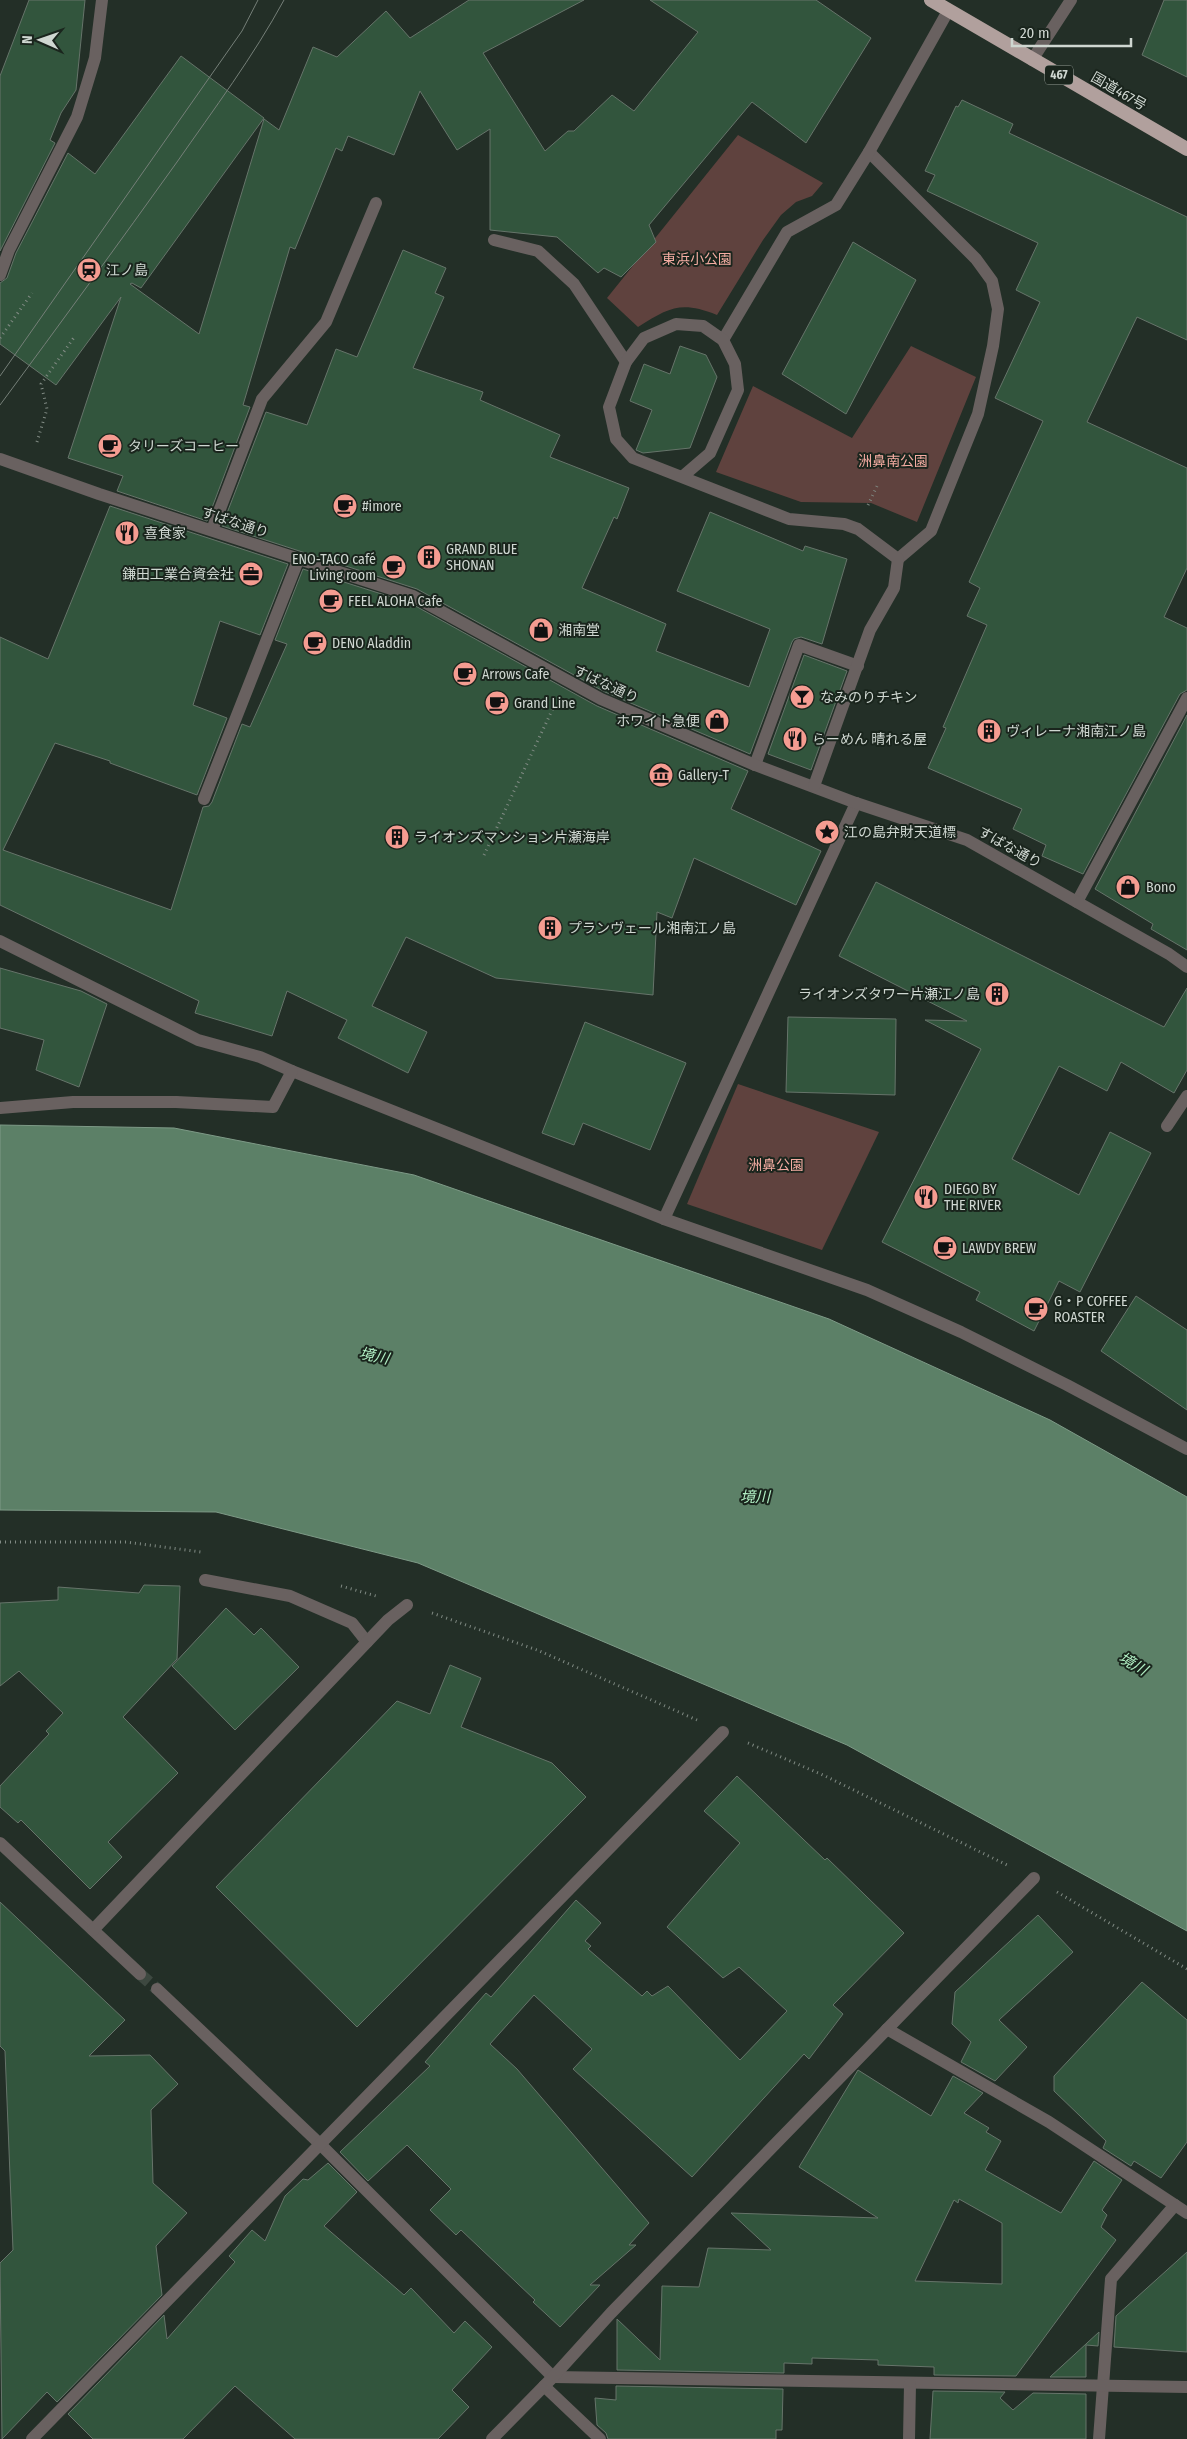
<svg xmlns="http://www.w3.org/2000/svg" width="1187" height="2439" font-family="'Fira Sans Condensed','Noto Sans JP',sans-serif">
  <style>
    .green { fill: #5f423e }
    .water { fill: #5c8067; stroke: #7e9a87 }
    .building { fill: #32553d; stroke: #66746a; fill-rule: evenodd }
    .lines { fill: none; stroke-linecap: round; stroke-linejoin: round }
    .minor-tunnel { stroke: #3d4840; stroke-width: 12; stroke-dasharray: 12 6; stroke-linecap: butt }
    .path { stroke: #818b84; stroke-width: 3; stroke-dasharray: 1 4; stroke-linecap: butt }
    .service { stroke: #696160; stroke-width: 12 }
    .minor { stroke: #696160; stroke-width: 12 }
    .trunk { stroke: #b1a09d; stroke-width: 14 }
    .tram { stroke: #757f78; stroke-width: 1 }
    .labels { text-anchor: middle; stroke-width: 4; stroke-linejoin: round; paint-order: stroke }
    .shield { fill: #1a251d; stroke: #99a29b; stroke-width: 1 }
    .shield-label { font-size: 12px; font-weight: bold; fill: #cfd7d1 }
    .street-label { font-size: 14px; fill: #cfd7d1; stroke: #1a251d }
    .park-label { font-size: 14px; fill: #f4aca2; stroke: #1a251d }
    .poi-label { font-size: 14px; fill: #cfd7d1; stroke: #1a251d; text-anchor: start }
    .water-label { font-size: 15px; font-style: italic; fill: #b1efc4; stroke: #1a251d }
  </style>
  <rect width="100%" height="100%" fill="#232f27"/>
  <g class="green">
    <path d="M 738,135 L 823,183 L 812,196 L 796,202 L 781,215 L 763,240 L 717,315 C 681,301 670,307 638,327 L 607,298 Z"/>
    <path d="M 911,346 L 976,377 L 917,522 L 871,503 L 801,502 L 716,472 L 753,386 L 852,438 Z"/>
    <path d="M 738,1084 L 879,1132 L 822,1250 L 687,1204 Z"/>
  </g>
  <path class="water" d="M 0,1125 L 174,1128 L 414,1175 L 829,1319 L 1050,1420 L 1187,1497 L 1187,1931 L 847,1745 L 418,1563 L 216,1512 L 0,1510 Z"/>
  <g class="building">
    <path d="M 29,0 L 85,0 L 76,90 L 61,113 L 50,140 L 55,143 L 0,251 L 0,76 Z"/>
    <path d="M 469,0 L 584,0 L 483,53 L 545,151 L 568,131 L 574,131 L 612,95 L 634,111 L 698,32 L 650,0 L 816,0 L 871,38 L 806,143 L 752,102 L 649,225 L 656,242 L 621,277 L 604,268 L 598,273 L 557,237 L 490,230 L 490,129 L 457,150 L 420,91 L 394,155 L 348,136 L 342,151 L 336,148 L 295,249 L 290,247 L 243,405 L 250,407 L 207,521 L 117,491 L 123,476 L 68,458 L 121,297 L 56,385 L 0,344 L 0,283 L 7,278 L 16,253 L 68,153 L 95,174 L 181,56 L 264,118 L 141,288 L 132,283 L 130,284 L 199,334 L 264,119 L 279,130 L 313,47 L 337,57 L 386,11 L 410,38 Z"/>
    <path d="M 1164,0 L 1187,0 L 1187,77 L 1142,55 Z"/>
    <path d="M 962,100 L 1013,124 L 1009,133 L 1187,217 L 1187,340 L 1137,317 L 1087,422 L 1187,468 L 1187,568 L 1164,617 L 1187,628 L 1187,690 L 1180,694 L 1083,874 L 1042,856 L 1046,845 L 1013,829 L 1022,809 L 928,768 L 946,728 L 943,727 L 987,625 L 967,616 L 980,588 L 969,582 L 1043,421 L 995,398 L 1040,302 L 1016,290 L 1038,243 L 927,191 L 935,175 L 925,171 L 956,106 L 958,107 Z"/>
    <path d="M 853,242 L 916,280 L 846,414 L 782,374 Z"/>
    <path d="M 403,250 L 446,268 L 435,293 L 444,297 L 413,368 L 483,392 L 480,400 L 560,435 L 550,457 L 629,488 L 617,519 L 614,517 L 582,588 L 666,624 L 656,651 L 749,687 L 770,629 L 677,591 L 710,512 L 803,551 L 805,546 L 847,559 L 822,644 L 801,637 L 794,639 L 792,642 L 750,754 L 605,692 L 417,589 L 222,526 L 266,412 L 307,425 L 336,349 L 357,357 Z"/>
    <path d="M 680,346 L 706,355 L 717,377 L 690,448 L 643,453 L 636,450 L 652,410 L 630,401 L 644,364 L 670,374 Z"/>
    <path d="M 110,506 L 288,564 L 260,635 L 220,621 L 193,705 L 227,718 L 197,795 L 110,763 L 110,761 L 55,743 L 3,850 L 171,910 L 203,807 L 209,806 L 212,802 L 242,724 L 250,727 L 287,644 L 275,640 L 303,569 L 410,603 L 597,706 L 748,771 L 731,809 L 821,851 L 796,905 L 694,858 L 672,918 L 657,912 L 653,995 L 496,978 L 406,937 L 372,1006 L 427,1032 L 408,1073 L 338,1038 L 347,1020 L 287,991 L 272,1036 L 195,1013 L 199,1001 L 0,905 L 0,637 L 48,659 Z"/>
    <path d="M 804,655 L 847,671 L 811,770 L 768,754 Z"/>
    <path d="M 1187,715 L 1187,950 L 1151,929 L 1153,924 L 1095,889 Z"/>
    <path d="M 876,882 L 1164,1027 L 1187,988 L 1187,1070 L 1174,1093 L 1121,1062 L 1107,1091 L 1059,1066 L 1012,1159 L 1079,1195 L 1110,1132 L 1151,1153 L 1080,1292 L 1059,1281 L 1034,1331 L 976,1300 L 980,1292 L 882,1242 L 981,1049 L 925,1020 L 967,1021 L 839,956 Z"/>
    <path d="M 0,968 L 81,991 L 107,1004 L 79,1087 L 36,1070 L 44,1040 L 0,1028 Z"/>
    <path d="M 788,1017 L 896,1019 L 895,1095 L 786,1092 Z"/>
    <path d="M 585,1022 L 686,1063 L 650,1150 L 583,1123 L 574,1145 L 542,1133 Z"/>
    <path d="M 1136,1296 L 1187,1330 L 1187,1410 L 1101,1351 Z"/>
    <path d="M 144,1585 L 180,1586 L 177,1659 L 123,1717 L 178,1773 L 108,1842 L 122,1857 L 90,1889 L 21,1820 L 18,1823 L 0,1807 L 0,1786 L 49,1734 L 46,1731 L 63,1713 L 19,1671 L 0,1686 L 0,1603 L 58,1600 L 58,1587 L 139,1593 Z"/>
    <path d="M 226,1608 L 254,1635 L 261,1628 L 299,1667 L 235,1730 L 172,1666 Z"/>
    <path d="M 450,1665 L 481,1678 L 461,1727 L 552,1763 L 586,1797 L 357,2027 L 216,1887 L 397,1701 L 430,1714 Z"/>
    <path d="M 737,1776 L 825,1860 L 827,1858 L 904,1933 L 833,2005 L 843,2014 L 809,2059 L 804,2054 L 692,2177 L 573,2069 L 592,2049 L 534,1995 L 490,2044 L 517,2069 L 649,2223 L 629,2245 L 636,2245 L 590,2285 L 600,2285 L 560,2327 L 533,2302 L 535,2300 L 461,2230 L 456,2235 L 430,2210 L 451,2189 L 407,2145 L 368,2181 L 340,2152 L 430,2066 L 425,2062 L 486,1993 L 491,1997 L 576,1900 L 601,1923 L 585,1941 L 591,1946 L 588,1949 L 642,1996 L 647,1991 L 652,1996 L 668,1986 L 740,2060 L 787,2011 L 739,1967 L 723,1978 L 667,1927 L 740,1843 L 704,1811 Z"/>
    <path d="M 0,1902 L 125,2020 L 89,2056 L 150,2055 L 178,2084 L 151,2110 L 153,2183 L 187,2213 L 156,2246 L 162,2295 L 57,2402 L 47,2392 L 2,2439 L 0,2263 L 13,2250 L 5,2051 L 0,2046 Z"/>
    <path d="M 1038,1915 L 1073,1952 L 999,2020 L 1027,2047 L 995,2081 L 961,2062 L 971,2042 L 952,2024 L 955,1992 Z"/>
    <path d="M 1142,1982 L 1187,2020 L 1187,2142 L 1161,2178 L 1134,2161 L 1131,2166 L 1103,2148 L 1106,2141 L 1054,2091 L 1054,2076 Z"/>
    <path d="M 858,2070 L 931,2116 L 953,2076 L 983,2093 L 964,2113 L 989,2128 L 986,2132 L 1001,2141 L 985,2170 L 1061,2213 L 1094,2161 L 1122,2180 L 1102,2210 L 1107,2215 L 1101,2227 L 1116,2240 L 1016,2376 L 934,2375 L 934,2367 L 878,2365 L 878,2360 L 812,2358 L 812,2364 L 784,2363 L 784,2373 L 617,2370 L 617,2319 L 660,2360 L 662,2286 L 699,2287 L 708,2248 L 771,2250 L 731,2213 L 878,2218 L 799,2167 ZM 959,2199 L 1002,2223 L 1002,2284 L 915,2281 L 954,2200 L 958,2203 Z"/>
    <path d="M 328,2163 L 357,2192 L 324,2226 L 404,2295 L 411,2288 L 454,2333 L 465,2321 L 492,2347 L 452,2390 L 469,2407 L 438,2439 L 295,2439 L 235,2386 L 183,2439 L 93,2439 L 68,2414 L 164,2315 L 167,2339 L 235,2262 L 229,2256 L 252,2230 L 265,2241 L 285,2196 L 303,2179 L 308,2180 Z"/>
    <path d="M 1187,2252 L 1187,2352 L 1114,2347 L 1116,2316 Z"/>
    <path d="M 1099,2332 L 1098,2346 L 1086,2345 L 1086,2377 L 1050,2377 Z"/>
    <path d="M 616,2386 L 783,2389 L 782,2430 L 776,2430 L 776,2439 L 608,2439 L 606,2433 L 597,2425 L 595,2398 L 616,2400 Z"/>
    <path d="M 933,2391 L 1005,2392 L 1000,2398 L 1013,2410 L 1033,2393 L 1086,2394 L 1086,2439 L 930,2439 Z"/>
  </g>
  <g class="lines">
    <path class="minor-tunnel" d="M 140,1974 L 157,1989"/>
    <g class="path">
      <path d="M 0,338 L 32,293"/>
      <path d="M 37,442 L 47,409 L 41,384 L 75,336"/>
      <path d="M 868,505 L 878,484"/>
      <path d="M 484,855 L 555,704"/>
      <path d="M 0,1542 L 126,1542 L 201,1552"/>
      <path d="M 341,1586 L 376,1596"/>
      <path d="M 432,1613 L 537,1650 L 697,1720"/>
      <path d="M 748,1743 L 823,1775 L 1009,1866"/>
      <path d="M 1057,1892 L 1187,1969"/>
    </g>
    <g class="service">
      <path d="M 1032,60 L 1071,0"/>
      <path d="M 869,152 L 976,259 L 992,281 L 998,309 L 993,346 L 978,414 L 931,531 L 898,559"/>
      <path d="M 494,240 L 538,251 L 574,284 L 626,362"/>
      <path d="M 0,275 L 9,250 L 77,117 L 95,58 L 102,0"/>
      <path d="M 212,530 L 262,399 L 326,322 L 376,203"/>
      <path d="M 755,765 L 799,645 L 858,666"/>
      <path d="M 204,799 L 299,558"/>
      <path d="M 1077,902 L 1187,698"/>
      <path d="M 0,1108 L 73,1102 L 176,1102"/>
      <path d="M 1167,1126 L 1187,1096"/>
      <path d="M 664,1219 L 856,803"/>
      <path d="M 205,1580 L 290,1596 L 352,1623 L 367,1642"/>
      <path d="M 1099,2439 L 1111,2279 L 1175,2205"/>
    </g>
    <g class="minor">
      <path d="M 723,340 L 787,232 L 836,205 L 869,152 L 948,11"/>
      <path d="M 0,459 L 99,494 L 413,596 L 601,699 L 755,765 L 856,803 L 967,840 L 1169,954 L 1187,967"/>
      <path d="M 682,477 L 710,453 L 738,390 L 735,364 L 723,340 L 703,326 L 676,324 L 644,338 L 626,362 L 609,407 L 616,439 L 633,458 L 789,519 L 844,524 L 858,529 L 898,559 L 894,588 L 870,630 L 814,786"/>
      <path d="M 0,941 L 198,1040 L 260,1057 L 292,1071 L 664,1219 L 867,1290 L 961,1332 L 1067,1385 L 1187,1449"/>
      <path d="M 176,1102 L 273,1107 L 292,1071"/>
      <path d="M 0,1843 L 140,1974"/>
      <path d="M 93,1930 L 367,1642 L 388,1620 L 407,1605"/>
      <path d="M 157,1989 L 320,2144 L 553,2377 L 1187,2387"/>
      <path d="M 887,2029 L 1049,2122 L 1187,2213"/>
      <path d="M 544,2386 L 600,2439"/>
      <path d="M 32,2439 L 723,1732"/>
      <path d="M 492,2439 L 553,2377 L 611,2313 L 1034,1878"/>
      <path d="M 909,2439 L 910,2384"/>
    </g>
    <path class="trunk" d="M 931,0 L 1187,149"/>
    <g class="tram">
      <path d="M 0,376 L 242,31 L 258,0"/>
      <path d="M 0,405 C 60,324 119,243 177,162 C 214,109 253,57 284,0"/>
    </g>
  </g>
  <defs>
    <symbol id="station-disc" viewBox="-11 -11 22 22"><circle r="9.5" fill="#f59c91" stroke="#1a251d"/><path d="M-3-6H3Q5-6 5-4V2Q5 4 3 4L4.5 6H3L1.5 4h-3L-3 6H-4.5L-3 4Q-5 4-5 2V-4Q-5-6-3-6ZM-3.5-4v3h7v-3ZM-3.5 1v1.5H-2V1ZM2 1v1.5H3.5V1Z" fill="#111"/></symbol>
    <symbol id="cafe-disc" viewBox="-11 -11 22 22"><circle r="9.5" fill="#f59c91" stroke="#1a251d"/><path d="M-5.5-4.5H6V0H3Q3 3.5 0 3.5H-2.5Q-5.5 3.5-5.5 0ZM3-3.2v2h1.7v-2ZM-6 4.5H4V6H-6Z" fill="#111"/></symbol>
    <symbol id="restaurant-disc" viewBox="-11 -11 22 22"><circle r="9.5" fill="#f59c91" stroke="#1a251d"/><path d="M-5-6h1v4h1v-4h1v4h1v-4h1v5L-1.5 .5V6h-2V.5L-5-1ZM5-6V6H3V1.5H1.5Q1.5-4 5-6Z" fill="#111"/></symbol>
    <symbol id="building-disc" viewBox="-11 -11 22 22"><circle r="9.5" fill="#f59c91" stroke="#1a251d"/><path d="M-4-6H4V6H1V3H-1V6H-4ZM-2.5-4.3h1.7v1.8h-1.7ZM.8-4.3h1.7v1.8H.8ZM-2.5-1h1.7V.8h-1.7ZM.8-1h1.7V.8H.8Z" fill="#111"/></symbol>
    <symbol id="office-disc" viewBox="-11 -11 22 22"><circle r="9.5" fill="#f59c91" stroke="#1a251d"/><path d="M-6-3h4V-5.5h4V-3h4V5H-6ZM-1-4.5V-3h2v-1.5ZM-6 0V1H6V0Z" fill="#111"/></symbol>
    <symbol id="shop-disc" viewBox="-11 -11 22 22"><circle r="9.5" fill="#f59c91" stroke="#1a251d"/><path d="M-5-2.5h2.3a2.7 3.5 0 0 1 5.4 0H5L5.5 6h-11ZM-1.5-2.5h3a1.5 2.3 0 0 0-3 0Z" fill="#111"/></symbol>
    <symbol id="bar-disc" viewBox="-11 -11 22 22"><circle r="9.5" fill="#f59c91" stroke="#1a251d"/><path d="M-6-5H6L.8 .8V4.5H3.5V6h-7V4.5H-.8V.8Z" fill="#111"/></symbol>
    <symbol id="museum-disc" viewBox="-11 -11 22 22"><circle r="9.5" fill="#f59c91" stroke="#1a251d"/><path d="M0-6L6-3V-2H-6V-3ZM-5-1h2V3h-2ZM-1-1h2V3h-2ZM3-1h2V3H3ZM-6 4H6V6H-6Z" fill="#111"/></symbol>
    <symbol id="sight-disc" viewBox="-11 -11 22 22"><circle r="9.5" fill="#f59c91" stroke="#1a251d"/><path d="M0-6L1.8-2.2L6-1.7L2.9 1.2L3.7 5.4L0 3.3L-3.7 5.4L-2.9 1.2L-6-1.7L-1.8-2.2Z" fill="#111"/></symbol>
  </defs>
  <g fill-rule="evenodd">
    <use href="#station-disc" x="75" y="256" width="28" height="28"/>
    <use href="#cafe-disc" x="96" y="432" width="28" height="28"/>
    <use href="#cafe-disc" x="331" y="492" width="28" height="28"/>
    <use href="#restaurant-disc" x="113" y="519" width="28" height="28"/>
    <use href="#building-disc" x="415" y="543" width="28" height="28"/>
    <use href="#cafe-disc" x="380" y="553" width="28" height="28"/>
    <use href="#office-disc" x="237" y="560" width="28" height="28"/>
    <use href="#cafe-disc" x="317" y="587" width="28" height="28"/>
    <use href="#shop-disc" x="527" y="616" width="28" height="28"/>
    <use href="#cafe-disc" x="301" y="629" width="28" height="28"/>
    <use href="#cafe-disc" x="451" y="660" width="28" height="28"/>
    <use href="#bar-disc" x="788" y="683" width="28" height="28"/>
    <use href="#cafe-disc" x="483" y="689" width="28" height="28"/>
    <use href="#shop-disc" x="703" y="707" width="28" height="28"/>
    <use href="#building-disc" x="975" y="717" width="28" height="28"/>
    <use href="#restaurant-disc" x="781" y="725" width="28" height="28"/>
    <use href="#museum-disc" x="647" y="761" width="28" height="28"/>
    <use href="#sight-disc" x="813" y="818" width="28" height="28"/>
    <use href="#building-disc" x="383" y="823" width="28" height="28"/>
    <use href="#shop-disc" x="1114" y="873" width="28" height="28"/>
    <use href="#building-disc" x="536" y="914" width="28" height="28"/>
    <use href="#building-disc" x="983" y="980" width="28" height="28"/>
    <use href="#restaurant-disc" x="912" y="1183" width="28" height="28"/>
    <use href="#cafe-disc" x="931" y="1234" width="28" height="28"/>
    <use href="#cafe-disc" x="1022" y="1295" width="28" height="28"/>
  </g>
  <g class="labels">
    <rect class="shield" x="1045" y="65.5" width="28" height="19" rx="4"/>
    <g class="shield-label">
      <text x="1059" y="79">467</text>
    </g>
    <g class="street-label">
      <text transform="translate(1119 91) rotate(30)" y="5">国道467号</text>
      <text transform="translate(235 522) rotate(18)" y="5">すばな通り</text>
      <text transform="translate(606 684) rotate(25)" y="5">すばな通り</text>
      <text transform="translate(1010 847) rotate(29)" y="5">すばな通り</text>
    </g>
    <g class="park-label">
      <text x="697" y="264">東浜小公園</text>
      <text x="893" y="466">洲鼻南公園</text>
      <text x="776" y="1170">洲鼻公園</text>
    </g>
    <g class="poi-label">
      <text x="106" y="275">江ノ島</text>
      <text x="128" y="451">タリーズコーヒー</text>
      <text x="362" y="511">#imore</text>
      <text x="144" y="538">喜食家</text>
      <text x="446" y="554">GRAND BLUE<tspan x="446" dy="16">SHONAN</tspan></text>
      <text x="376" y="564" text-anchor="end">ENO-TACO café<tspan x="376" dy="16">Living room</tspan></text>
      <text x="234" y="579" text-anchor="end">鎌田工業合資会社</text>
      <text x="348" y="606">FEEL ALOHA Cafe</text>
      <text x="558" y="635">湘南堂</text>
      <text x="332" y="648">DENO Aladdin</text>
      <text x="482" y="679">Arrows Cafe</text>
      <text x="820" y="702">なみのりチキン</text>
      <text x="514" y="708">Grand Line</text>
      <text x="700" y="726" text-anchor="end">ホワイト急便</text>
      <text x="1006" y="736">ヴィレーナ湘南江ノ島</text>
      <text x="812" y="744">らーめん 晴れる屋</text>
      <text x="678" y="780">Gallery-T</text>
      <text x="844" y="837">江の島弁財天道標</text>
      <text x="414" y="842">ライオンズマンション片瀬海岸</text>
      <text x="1146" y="892">Bono</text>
      <text x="568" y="933">プランヴェール湘南江ノ島</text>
      <text x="980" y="999" text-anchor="end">ライオンズタワー片瀬江ノ島</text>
      <text x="944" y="1194">DIEGO BY<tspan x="944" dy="16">THE RIVER</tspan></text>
      <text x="962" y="1253">LAWDY BREW</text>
      <text x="1054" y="1306">G・P COFFEE<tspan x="1054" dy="16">ROASTER</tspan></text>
    </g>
    <g class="water-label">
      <text transform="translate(374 1356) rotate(12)" y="5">境川</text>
      <text x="755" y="1502">境川</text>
      <text transform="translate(1133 1664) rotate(30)" y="5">境川</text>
    </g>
  </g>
  <g transform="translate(40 40) rotate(272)" stroke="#1a251d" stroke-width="4" paint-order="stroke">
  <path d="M0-4L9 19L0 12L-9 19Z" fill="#cfd7d1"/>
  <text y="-8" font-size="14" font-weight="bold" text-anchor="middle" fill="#cfd7d1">N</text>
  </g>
  <path d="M1012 38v8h119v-8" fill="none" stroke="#cfd7d1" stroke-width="2.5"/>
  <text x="1020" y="38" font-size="15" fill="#cfd7d1" stroke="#1a251d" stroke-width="4" paint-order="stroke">20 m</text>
</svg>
